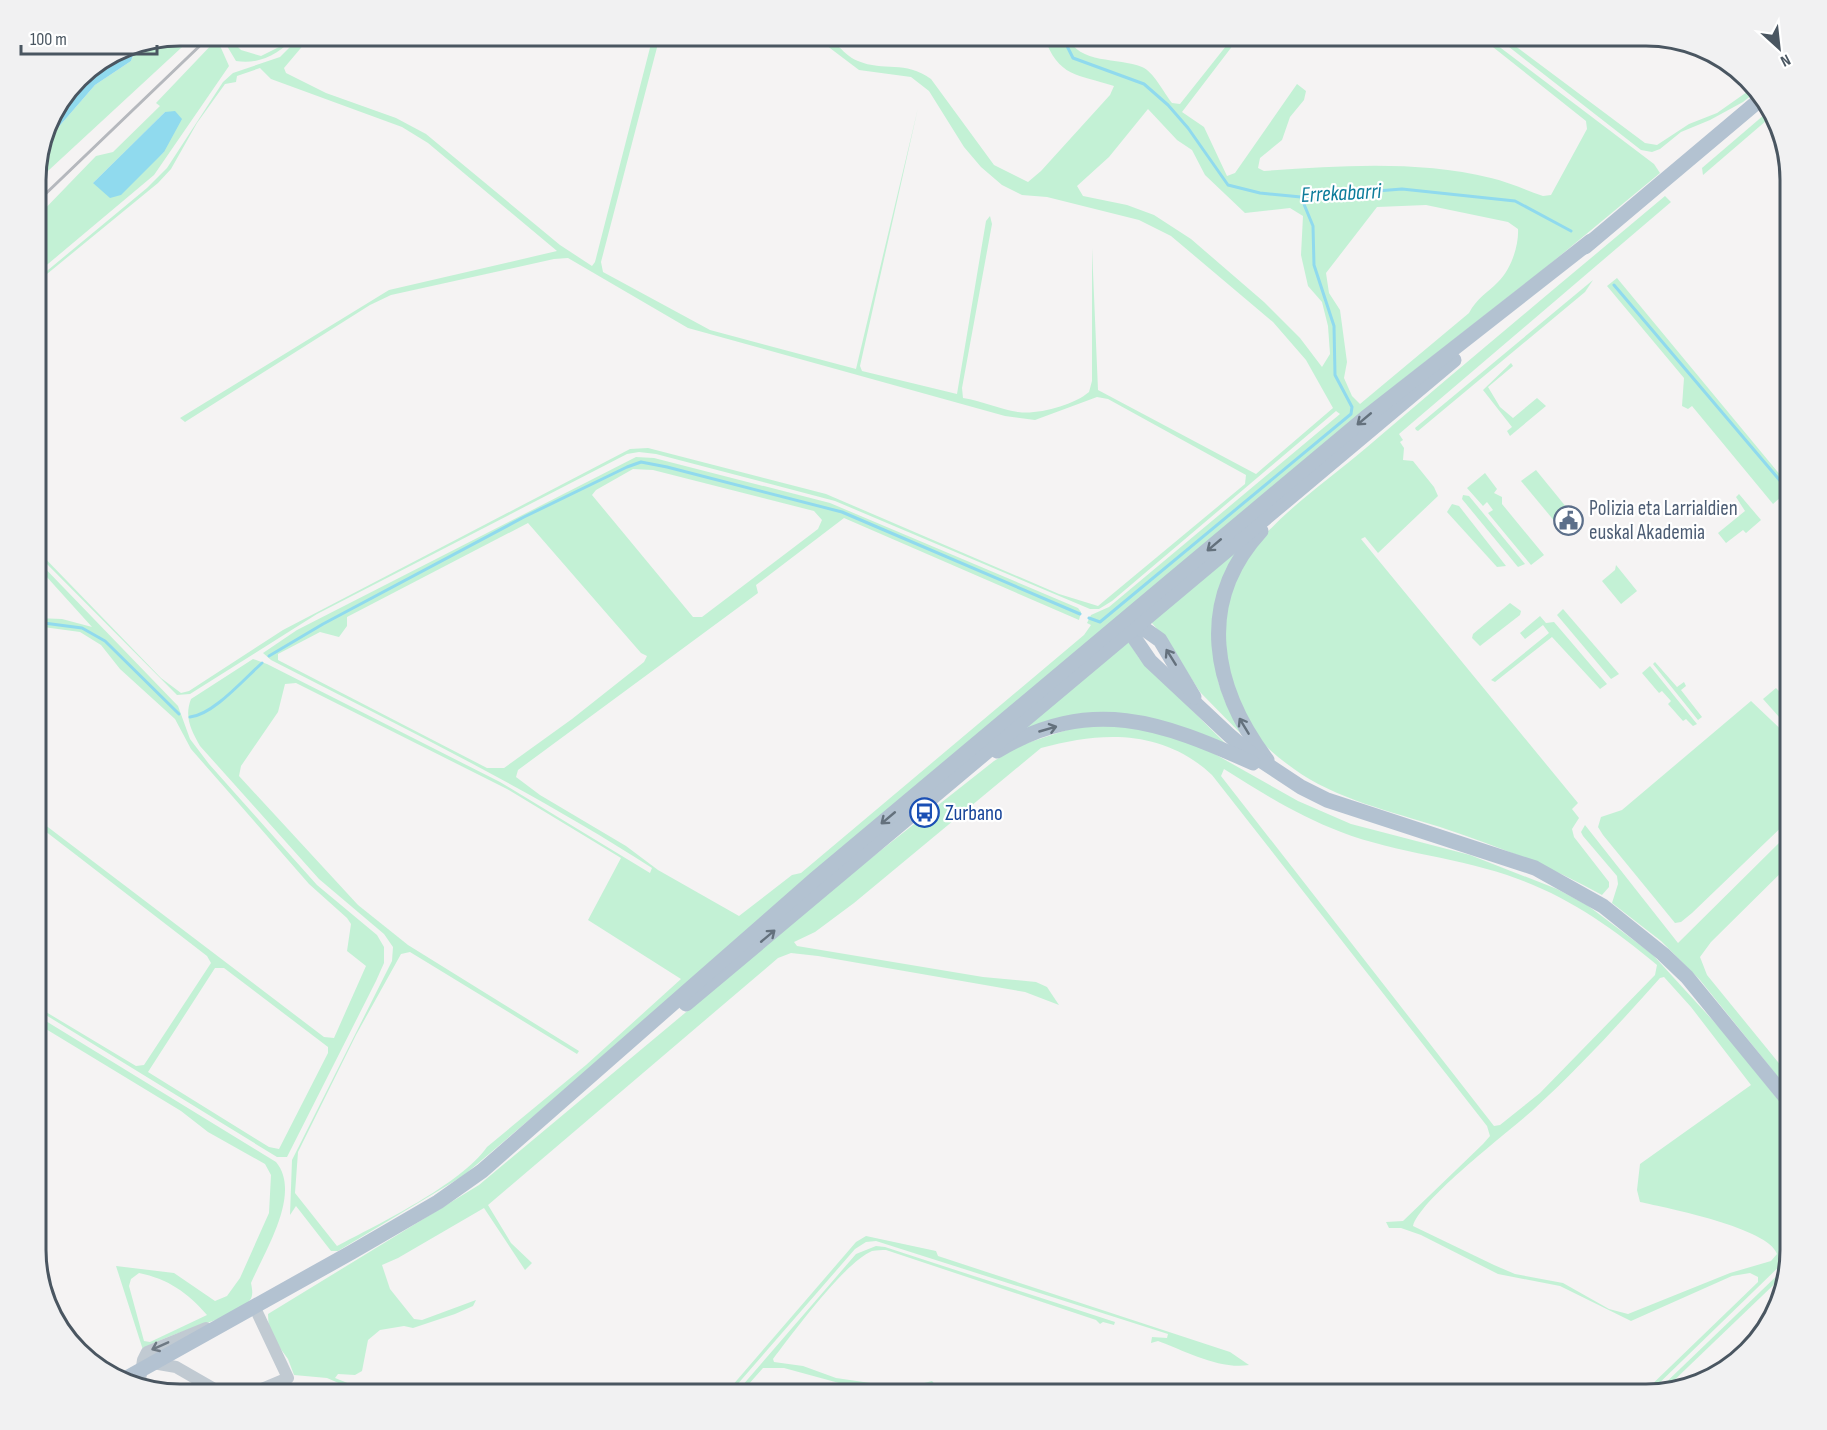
<svg xmlns="http://www.w3.org/2000/svg" width="1827" height="1430" font-family="'Sofia Sans Condensed',sans-serif">
  <style>
    .green { fill: #c3f1d5; fill-rule: evenodd }
    .water { fill: #90daee }
    .lines { fill: none; stroke-linecap: round; stroke-linejoin: round }
    .stream { stroke: #90daee; stroke-width: 3 }
    .minor { stroke: #c1cad2; stroke-width: 12 }
    .major { stroke: #b3c2d1; stroke-width: 15 }
    .rail { stroke: #b5b8bd; stroke-width: 3 }
    .oneway { stroke: #64717d }
    .oneway2 { stroke: #6e7983 }
    .labels { text-anchor: middle; stroke-width: 4.5; stroke-linejoin: round; paint-order: stroke }
    .service-label { font-size: 21px; fill: #4e5e75; stroke: #fff; text-anchor: start }
    .transit-label { font-size: 21px; fill: #164399; stroke: #fff; text-anchor: start }
    .water-label { font-size: 22px; font-style: italic; fill: #0c7c9b; stroke: #fff }
    .rim { fill: none; stroke: #4a5661; stroke-width: 3 }
  </style>
  <rect width="100%" height="100%" fill="#f5f3f3"/>
  <g class="green">
    <path d="M 180,36 L 194,36 L 36,182 L 36,170 L 43,145 L 95,85 L 131,61 L 135,50 L 131,46 Z"/>
    <path d="M 221,36 L 240,36 L 233,42 L 241,50 L 261,56 L 281,46 L 290,36 L 295,36 C 280,54 259,65 236,61 Z"/>
    <path d="M 301,36 L 311,36 L 284,68 L 286,73 L 326,93 L 396,118 L 426,134 L 560,245 L 592,266 L 595,262 L 653,36 L 660,36 L 601,262 L 603,272 L 710,330 L 856,369 L 918,108 L 860,366 L 862,371 L 957,394 L 986,221 L 990,216 L 992,224 L 962,388 L 963,398 C 982,401 999,409 1018,412 C 1038,415 1074,405 1089,392 L 1092,381 L 1092,248 L 1098,390 L 1256,474 L 1333,408 L 1306,360 L 1273,322 L 1171,236 L 1139,220 L 1047,197 L 1022,195 L 1002,185 L 981,167 L 964,147 L 929,91 L 911,77 L 859,70 L 814,36 C 837,36 839,53 858,61 C 884,72 905,60 931,79 L 994,165 L 1028,182 L 1041,171 L 1110,95 L 1114,86 C 1078,74 1058,78 1044,36 L 1067,36 C 1079,65 1118,57 1142,67 C 1153,71 1164,93 1172,103 L 1180,104 L 1234,36 L 1240,36 L 1182,112 L 1204,127 L 1227,176 L 1235,173 L 1297,84 L 1306,91 L 1304,100 L 1290,117 L 1282,140 L 1260,158 L 1258,168 L 1264,171 C 1339,166 1416,160 1491,178 C 1508,182 1526,190 1543,196 L 1551,195 L 1587,129 L 1586,121 L 1479,36 L 1485,36 L 1654,164 L 1660,173 L 1544,269 L 1397,384 L 463,1176 L 338,1251 L 331,1251 L 296,1206 L 290,1215 L 292,1160 L 392,961 L 393,947 L 384,934 L 319,879 L 200,746 C 191,730 184,717 191,699 L 253,659 L 267,664 L 500,782 L 650,873 L 652,868 C 530,789 399,726 271,660 L 263,653 L 297,630 L 636,457 L 654,458 L 830,503 L 1078,608 L 1081,612 L 1079,620 L 844,518 L 756,585 L 758,593 L 518,770 L 516,777 L 540,795 L 626,846 L 658,870 L 739,916 L 792,875 L 801,873 L 1084,635 L 1091,625 L 1087,623 L 1091,615 L 1109,607 L 1340,414 L 1336,411 L 1112,601 L 1099,609 L 1090,609 L 835,501 L 656,454 L 639,452 L 627,454 L 317,614 L 190,694 L 177,695 L 36,553 L 36,549 L 161,678 L 181,693 L 189,691 L 283,630 L 630,449 L 648,448 L 826,494 L 1059,594 L 1098,606 L 1245,484 L 1246,475 L 1108,399 L 1097,397 L 1035,420 L 1005,416 L 688,328 L 568,258 L 554,259 L 391,295 L 370,305 L 185,422 L 180,418 L 389,290 L 557,251 L 428,143 L 402,127 L 271,79 L 260,68 L 237,76 L 236,82 L 225,84 L 197,123 L 171,169 L 158,183 L 36,283 L 36,280 L 147,188 L 167,168 L 223,82 L 233,73 L 280,57 ZM 1148,109 L 1177,140 L 1192,150 L 1205,175 L 1245,213 L 1290,208 L 1303,216 L 1301,255 L 1308,286 L 1322,302 L 1328,326 L 1330,354 L 1322,367 L 1300,338 L 1264,302 L 1191,239 L 1154,215 L 1127,205 L 1083,196 L 1077,186 L 1109,157 ZM 1426,205 L 1508,222 L 1518,229 C 1519,245 1511,270 1498,282 C 1487,293 1477,298 1469,313 L 1360,404 L 1352,396 L 1344,378 L 1347,362 L 1340,310 L 1329,293 L 1326,273 L 1377,207 ZM 633,469 L 653,470 L 814,511 L 822,520 L 818,529 L 702,617 L 693,617 L 592,495 L 596,490 ZM 528,523 L 641,653 L 647,656 L 644,662 L 572,719 L 504,768 L 487,768 L 278,660 L 278,654 L 320,632 L 339,637 L 347,626 L 347,617 ZM 296,683 L 507,789 L 621,858 L 588,920 L 681,979 L 586,1065 L 487,1147 C 461,1184 379,1224 337,1246 L 295,1193 L 298,1152 L 356,1035 L 401,954 L 410,952 L 577,1054 L 579,1051 L 408,945 L 358,905 L 239,776 L 241,766 L 278,712 L 285,684 Z"/>
    <path d="M 1495,36 L 1502,36 L 1645,143 L 1657,145 L 1689,124 L 1717,113 L 1754,87 L 1757,91 L 1743,102 L 1710,120 L 1681,132 L 1660,149 L 1652,152 L 1641,150 Z"/>
    <path d="M 217,39 L 229,66 L 154,175 L 36,274 L 36,218 L 96,156 L 113,152 L 160,106 L 156,103 ZM 165,112 L 164,152 L 143,171 L 93,183 Z"/>
    <path d="M 1771,109 L 1774,114 L 1703,175 L 1702,168 Z"/>
    <path d="M 1665,196 L 1671,202 L 1399,434 L 1403,440 L 1400,442 L 1404,448 L 1403,460 L 1413,461 L 1434,487 L 1438,496 L 1378,553 L 1365,537 L 1361,539 L 1578,803 L 1572,809 L 1579,818 L 1572,829 L 1574,837 L 1609,882 L 1609,887 L 1602,895 C 1550,866 1497,846 1440,827 C 1393,812 1335,799 1294,769 C 1280,759 1266,748 1256,735 C 1223,691 1213,618 1240,568 C 1267,521 1325,483 1366,448 C 1465,363 1565,280 1665,196 Z"/>
    <path d="M 1617,278 L 1791,488 L 1773,504 L 1692,406 L 1688,409 L 1682,406 L 1684,378 L 1607,286 Z"/>
    <path d="M 1593,280 L 1585,292 L 1418,431 L 1416,430 L 1415,428 Z"/>
    <path d="M 1511,363 L 1513,366 L 1488,387 L 1500,407 L 1513,418 L 1537,398 L 1546,406 L 1510,436 L 1507,431 L 1512,427 L 1483,390 Z"/>
    <path d="M 1536,470 L 1580,524 L 1566,535 L 1521,481 Z"/>
    <path d="M 1485,473 L 1497,489 L 1494,493 L 1502,497 L 1502,504 L 1544,555 L 1531,565 L 1488,513 L 1493,510 L 1487,502 L 1483,506 L 1467,488 Z"/>
    <path d="M 1739,494 L 1761,520 L 1746,533 L 1743,530 L 1726,543 L 1718,533 L 1745,511 L 1736,497 Z"/>
    <path d="M 1463,495 L 1469,496 L 1525,564 L 1518,567 L 1462,499 Z"/>
    <path d="M 1452,504 L 1459,506 L 1506,566 L 1497,567 L 1447,512 Z"/>
    <path d="M 1240,548 L 1214,652 L 1218,681 L 1225,701 L 1246,739 L 1200,692 L 1166,639 L 1151,622 Z"/>
    <path d="M 36,559 L 178,706 L 190,739 L 209,764 L 317,885 L 377,935 L 384,947 L 384,963 L 376,981 L 287,1157 L 277,1157 L 36,1009 L 36,1006 L 136,1066 L 144,1065 L 211,963 L 207,956 L 36,824 L 36,818 L 324,1037 L 334,1038 L 366,966 L 347,951 L 351,924 L 347,918 L 309,884 L 191,749 L 175,719 L 120,669 L 101,645 L 80,632 L 36,626 L 36,618 L 62,619 L 92,627 L 36,565 ZM 215,968 L 224,968 L 328,1047 L 328,1053 L 279,1149 L 269,1147 L 148,1072 Z"/>
    <path d="M 1616,565 L 1637,591 L 1621,604 L 1602,581 L 1615,570 Z"/>
    <path d="M 1510,603 L 1521,611 L 1520,615 L 1480,646 L 1472,638 L 1473,634 Z"/>
    <path d="M 1563,609 L 1619,674 L 1611,679 L 1557,615 Z"/>
    <path d="M 1540,616 L 1546,623 L 1554,622 L 1607,684 L 1600,689 L 1552,637 L 1495,682 L 1491,680 L 1549,633 L 1543,625 L 1525,639 L 1520,633 Z"/>
    <path d="M 1128,641 L 1139,658 L 1228,746 L 1140,717 L 1019,733 Z"/>
    <path d="M 1655,662 L 1677,687 L 1684,682 L 1686,686 L 1681,690 L 1702,717 L 1698,720 L 1653,664 Z"/>
    <path d="M 1650,666 L 1697,724 L 1693,726 L 1686,719 L 1683,721 L 1668,704 L 1671,701 L 1662,691 L 1659,693 L 1642,673 Z"/>
    <path d="M 1776,688 L 1791,704 L 1791,725 L 1788,727 L 1763,699 Z"/>
    <path d="M 1751,701 L 1791,739 L 1791,818 L 1692,913 L 1681,922 L 1675,923 L 1603,835 L 1598,827 L 1601,817 L 1622,810 Z"/>
    <path d="M 1133,725 L 1197,744 L 1298,801 L 1351,824 L 1470,855 L 1557,889 L 1587,905 L 1652,954 L 1728,1037 L 1791,1116 L 1790,1256 L 1648,1394 L 1642,1394 L 1758,1282 L 1758,1277 L 1750,1273 L 1732,1276 L 1631,1321 L 1560,1286 L 1498,1274 L 1421,1235 L 1401,1228 L 1389,1228 L 1386,1222 L 1403,1221 L 1483,1144 L 1490,1136 L 1487,1126 L 1212,775 C 1163,729 1102,731 1041,748 L 854,903 L 815,932 L 794,942 L 797,946 L 983,977 L 1036,982 L 1047,987 L 1059,1005 L 1025,992 L 818,956 L 791,953 L 778,958 L 488,1205 L 511,1243 L 532,1263 L 525,1270 L 484,1208 L 398,1258 L 382,1265 L 390,1289 L 414,1319 L 422,1320 L 476,1300 L 473,1306 L 455,1314 L 413,1328 L 404,1326 L 380,1330 L 368,1340 L 362,1371 L 355,1375 L 338,1374 L 335,1378 L 375,1394 L 364,1394 L 327,1378 L 294,1375 L 288,1359 L 269,1333 L 268,1314 L 479,1185 L 861,866 L 994,761 L 1018,746 L 1076,727 ZM 1224,769 C 1262,793 1299,816 1341,832 C 1398,854 1460,857 1518,879 C 1570,898 1614,929 1657,965 L 1655,975 L 1540,1093 L 1500,1125 L 1494,1126 L 1221,776 ZM 1664,977 L 1691,1007 L 1751,1085 L 1640,1164 L 1637,1190 L 1640,1202 C 1667,1208 1769,1228 1777,1254 L 1771,1261 L 1730,1273 L 1628,1314 L 1609,1309 L 1563,1283 L 1515,1274 L 1494,1265 L 1413,1226 C 1421,1198 1509,1132 1534,1109 C 1578,1069 1620,1023 1660,978 Z"/>
    <path d="M 1585,825 L 1678,943 L 1791,831 L 1791,863 L 1711,942 L 1700,957 L 1707,975 L 1791,1078 L 1791,1093 L 1700,980 L 1661,941 L 1612,903 L 1618,884 L 1617,876 L 1583,836 L 1581,832 Z"/>
    <path d="M 36,1015 L 276,1162 C 302,1193 265,1251 251,1283 C 252,1289 254,1296 249,1301 C 233,1321 167,1331 143,1350 L 116,1266 L 174,1273 L 215,1301 L 227,1296 L 240,1278 L 269,1213 L 271,1175 L 265,1164 L 208,1132 L 181,1111 L 36,1023 ZM 139,1273 C 168,1279 187,1292 207,1315 L 150,1342 L 144,1341 L 129,1286 L 131,1279 Z"/>
    <path d="M 866,1236 L 936,1251 L 938,1256 L 1230,1352 L 1249,1365 C 1220,1370 1185,1351 1158,1341 L 1151,1343 L 1152,1337 L 1167,1338 L 1168,1334 L 876,1241 L 866,1242 L 855,1249 L 729,1394 L 725,1394 L 856,1242 Z"/>
    <path d="M 876,1246 L 885,1247 L 1115,1322 L 1114,1325 L 1103,1322 L 1100,1324 L 1096,1320 L 886,1250 C 882,1250 877,1250 872,1251 C 844,1263 793,1333 773,1359 L 774,1362 L 803,1366 L 836,1378 L 905,1388 L 932,1381 L 944,1394 L 936,1394 L 928,1387 L 902,1394 L 887,1394 L 872,1386 L 839,1383 L 784,1368 L 763,1368 L 740,1394 L 735,1394 L 856,1254 Z"/>
    <path d="M 1788,1265 L 1786,1273 L 1664,1390 L 1656,1392 Z"/>
  </g>
  <g class="water">
    <path d="M 131,46 L 135,49 L 131,61 L 95,85 L 43,145 L 51,116 L 85,72 Z"/>
    <path d="M 175,111 L 182,119 L 164,152 L 121,195 L 110,198 L 93,183 L 165,112 Z"/>
  </g>
  <g class="lines">
    <g class="stream">
      <path d="M 1062,36 L 1073,58 L 1144,84 L 1168,105 L 1188,128 L 1228,185 L 1260,193 L 1301,197 L 1402,189 L 1515,201 L 1571,231"/>
      <path d="M 1614,285 L 1788,490"/>
      <path d="M 1089,618 L 1100,622 L 1351,414 L 1352,407 L 1335,375 L 1334,326 L 1314,265 L 1313,226 L 1301,197"/>
      <path d="M 36,622 L 82,628 L 105,641 L 179,714"/>
      <path d="M 269,656 L 323,624 L 524,517 L 627,467 L 641,462 L 667,467 L 842,512 L 1080,614"/>
      <path d="M 190,717 C 213,715 244,679 262,663"/>
    </g>
    <g class="minor">
      <path d="M 153,1363 L 176,1367 L 223,1394"/>
      <path d="M 139,1387 L 143,1360 L 147,1352 L 206,1328"/>
      <path d="M 250,1394 L 288,1378 L 255,1308"/>
    </g>
    <g class="major">
      <path d="M 1585,247 L 1762,98"/>
      <path d="M 1261,531 C 1195,603 1213,688 1267,760"/>
      <path d="M 1137,621 L 1135,639 L 1150,661 L 1229,735 L 1251,754 L 1301,787 L 1327,800 L 1535,868 L 1603,906 L 1663,954 L 1687,977 L 1791,1104"/>
      <path d="M 1128,630 L 1143,628 L 1160,640 L 1194,697"/>
      <path d="M 997,751 C 1091,695 1162,722 1253,763"/>
      <path d="M 686,1004 L 1454,360"/>
      <path d="M 123,1380 L 352,1252 L 438,1202 L 482,1171 L 815,879 L 1156,593 L 1365,418 L 1591,241"/>
    </g>
    <path class="rail" d="M 36,203 L 210,36"/>
  </g>
  <defs><path id="oneway-shaft" d="M-6 0H5M1.5-3L5.5 0L1.5 3" fill="none" stroke-width="1.6" stroke-linecap="round" stroke-linejoin="round" transform="scale(1.5)"/></defs>
  <g class="oneway">
    <use href="#oneway-shaft" transform="translate(1364 419) rotate(140)"/>
    <use href="#oneway-shaft" transform="translate(1214 545) rotate(140)"/>
    <use href="#oneway-shaft" transform="translate(1171 657) rotate(-122)"/>
    <use href="#oneway-shaft" transform="translate(1244 726) rotate(-121)"/>
    <use href="#oneway-shaft" transform="translate(1048 729) rotate(-16)"/>
    <use href="#oneway-shaft" transform="translate(888 818) rotate(140)"/>
    <use href="#oneway-shaft" transform="translate(768 936) rotate(-40)"/>
  </g>
  <use class="oneway2" href="#oneway-shaft" transform="translate(160 1346) rotate(156)"/>
  <defs>
    <symbol id="civic-ring" viewBox="-11 -11 22 22"><circle r="9.5" fill="#fff" stroke="#5c6f8a" stroke-width="1.5"/><path d="M-.6-6.5H3V-4.5H.6V-3L4-1V1h2V6H-6V1h2V-1L-.6-3ZM-1.2 2.5V6h2.4V2.5Z" fill="#5c6f8a"/></symbol>
    <symbol id="bus-ring" viewBox="-11 -11 22 22"><circle r="9.5" fill="#fff" stroke="#1a4fb4" stroke-width="1.5"/><path d="M-5-6H5V4H4V6H2V4H-2V6H-4V4H-5ZM-3.5-4V0h7V-4ZM-3.5 1.2v1.5H-2V1.2ZM2 1.2v1.5H3.5V1.2Z" fill="#1a4fb4"/></symbol>
  </defs>
  <g fill-rule="evenodd">
    <use href="#civic-ring" x="1552" y="504" width="33" height="33"/>
    <use href="#bus-ring" x="908" y="796" width="33" height="33"/>
  </g>
  <g class="labels">
    <g class="service-label">
      <text x="1589" y="515">Polizia eta Larrialdien<tspan x="1589" dy="24">euskal Akademia</tspan></text>
    </g>
    <g class="transit-label">
      <text x="945" y="820">Zurbano</text>
    </g>
    <g class="water-label">
      <text transform="translate(1341 192) rotate(-3)" y="8">Errekabarri</text>
    </g>
  </g>
  <path d="M0 0H1827V1430H0ZM180 46H1646A134 134 0 0 1 1780 180V1250A134 134 0 0 1 1646 1384H180A134 134 0 0 1 46 1250V180A134 134 0 0 1 180 46Z" fill="#f1f1f2" fill-rule="evenodd"/>
  <path class="rim" d="M180 46H1646A134 134 0 0 1 1780 180V1250A134 134 0 0 1 1646 1384H180A134 134 0 0 1 46 1250V180A134 134 0 0 1 180 46Z"/>
  <g transform="translate(1779 48) rotate(153)" stroke="#ffffff" stroke-width="4.5" paint-order="stroke">
  <path d="M0-4.5L10 22L0 15L-10 22Z" fill="#4a5661"/>
  <text y="-9" font-size="16" font-weight="bold" text-anchor="middle" fill="#4a5661">N</text>
  </g>
  <path d="M21 45v9h136v-9" fill="none" stroke="#4a5661" stroke-width="3"/>
  <text x="30" y="45" font-size="18" fill="#4a5661" stroke="#ffffff" stroke-width="4.5" paint-order="stroke">100 m</text>
</svg>
